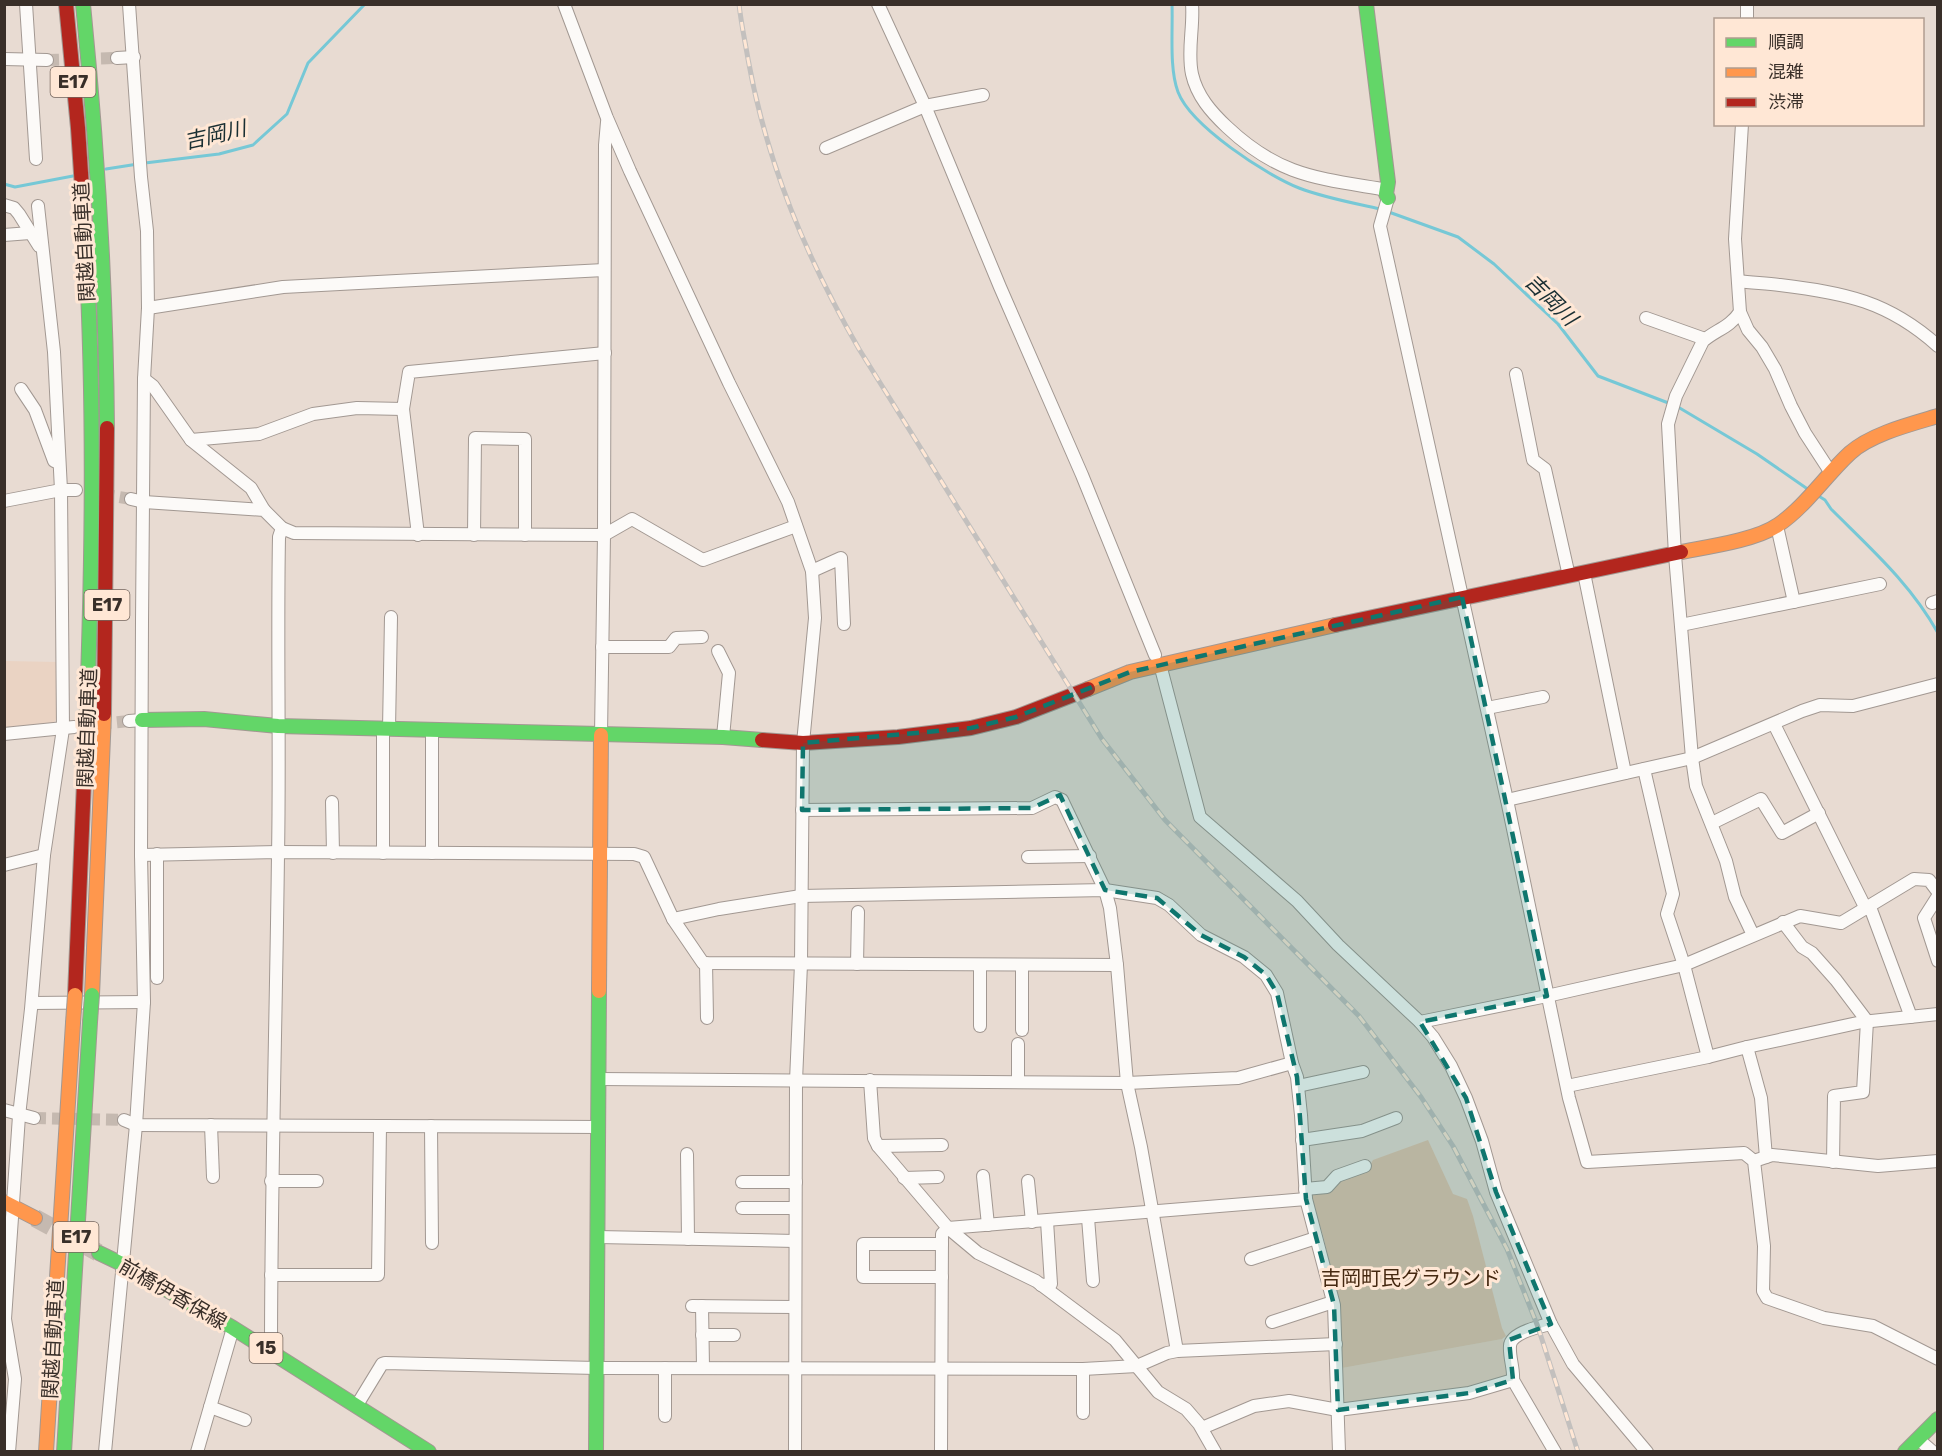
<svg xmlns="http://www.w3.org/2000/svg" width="1942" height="1456" font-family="Rubik,'Noto Sans JP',sans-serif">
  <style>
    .built { fill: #ead3c3 }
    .green { fill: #e4c5ae }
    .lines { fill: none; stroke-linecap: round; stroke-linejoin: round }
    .stream { stroke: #76c8d6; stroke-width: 3 }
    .street-tunnel { stroke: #c5b9b0; stroke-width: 12; stroke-dasharray: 12 6; stroke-linecap: butt }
    .primary-tunnel { stroke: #c5b9b0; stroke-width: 18; stroke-dasharray: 18 9; stroke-linecap: butt }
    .street-casing { stroke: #a29892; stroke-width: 14 }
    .fast-casing { stroke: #a29892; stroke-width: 16 }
    .slow-casing { stroke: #a29892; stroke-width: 16 }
    .jam-casing { stroke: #a29892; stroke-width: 16 }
    .street { stroke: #fcfaf8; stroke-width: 12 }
    .fast { stroke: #63d668; stroke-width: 14 }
    .slow { stroke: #ff974d; stroke-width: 14 }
    .jam { stroke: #b3261e; stroke-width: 14 }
    .rail-casing { stroke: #c3c0be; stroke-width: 5 }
    .rail { stroke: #ffe7d5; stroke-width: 3; stroke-dasharray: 9; stroke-linecap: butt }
    .fast-bridge-casing { stroke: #a29892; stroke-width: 16; stroke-linecap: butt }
    .slow-bridge-casing { stroke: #a29892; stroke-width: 16; stroke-linecap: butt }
    .fast-bridge { stroke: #63d668; stroke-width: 14 }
    .slow-bridge { stroke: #ff974d; stroke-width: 14 }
    .marked { fill: #0f766e; fill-opacity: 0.2; stroke: #0f766e; stroke-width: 4.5; stroke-dasharray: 12 8; stroke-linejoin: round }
    .labels { text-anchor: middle; stroke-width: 6; stroke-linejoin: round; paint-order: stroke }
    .shield { fill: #ffe7d5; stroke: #74665d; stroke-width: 1.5 }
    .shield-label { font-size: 18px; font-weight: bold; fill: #392f29 }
    .street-label { font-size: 20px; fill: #392f29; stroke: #ffe7d5 }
    .park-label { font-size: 20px; fill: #452810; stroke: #ffe7d5 }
    .water-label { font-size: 21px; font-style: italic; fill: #1a2f33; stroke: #ffe7d5 }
  </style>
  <rect width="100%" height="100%" fill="#e8dbd2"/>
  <g class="built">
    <path d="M 5,661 L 57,662 L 59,713 L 53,725 L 5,730 Z"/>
    <path d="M 1502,1339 L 1506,1345 L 1511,1370 L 1506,1378 L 1450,1391 L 1345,1404 L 1341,1399 L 1342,1368 Z"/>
  </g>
  <path class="green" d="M 1428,1140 L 1453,1194 L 1467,1199 L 1473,1216 L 1502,1328 L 1506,1336 L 1502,1339 L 1342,1368 L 1339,1306 L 1323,1235 L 1310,1194 L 1339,1178 L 1368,1169 L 1373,1160 Z"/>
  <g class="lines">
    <g class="stream">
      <path d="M 1172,4 C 1173,31 1169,68 1178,92 C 1191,126 1266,175 1299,188 C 1325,198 1354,203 1380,209"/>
      <path d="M 145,163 L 219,154 L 253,145 L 287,114 L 308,63 L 365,4"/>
      <path d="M 106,169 L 138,164"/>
      <path d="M 4,184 L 15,187 L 73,176"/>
      <path d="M 1386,211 L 1458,237 L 1494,264 L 1558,324 L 1598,376 L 1671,404"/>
      <path d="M 1678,407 L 1757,454 L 1809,490"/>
      <path d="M 1817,495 L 1825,500 L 1831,509 C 1871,549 1910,583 1938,633"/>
    </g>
    <g class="street-tunnel">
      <path d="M 47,60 L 117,58"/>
      <path d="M 102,494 L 131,499"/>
      <path d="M 99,724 L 129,721"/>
      <path d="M 34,1118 L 124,1120"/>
    </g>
    <path class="primary-tunnel" d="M 35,1218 L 99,1253"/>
    <defs>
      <g id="street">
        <path d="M 26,4 L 36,159"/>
        <path d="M 564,4 L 607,118 L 630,171 L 729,383 L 788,502 L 812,571 L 815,618 L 803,743 L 801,964 L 796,1081 L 795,1452"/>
        <path d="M 878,4 L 925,106 L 1000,287 L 1082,475 L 1155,655"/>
        <path d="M 1192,4 C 1194,27 1187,51 1192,74 C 1197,96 1211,112 1227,127 C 1280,177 1318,178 1387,190"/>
        <path d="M 1747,20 L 1747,4"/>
        <path d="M 117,58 L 134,57"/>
        <path d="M 4,59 L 47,60"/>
        <path d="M 1742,124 L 1735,239 L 1740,312 L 1748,330 L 1762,347 L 1775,369 L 1791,406 L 1805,433 L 1831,473"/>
        <path d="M 826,148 L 925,106 L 983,95"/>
        <path d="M 1388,198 L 1380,226 L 1507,800 L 1569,1098 L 1587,1162 L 1744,1153 L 1754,1161 L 1764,1246 L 1763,1291 L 1767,1298 L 1824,1318 L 1873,1326 L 1938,1359"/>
        <path d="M 4,205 L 14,208 L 19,214 L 39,246"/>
        <path d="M 4,235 L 30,233"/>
        <path d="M 1738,281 C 1752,283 1766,283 1780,285 C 1845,293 1888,301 1938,346"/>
        <path d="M 148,308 L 283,287 L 604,270"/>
        <path d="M 1740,312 C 1730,327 1716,330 1703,341 L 1676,396 L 1668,424 L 1675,555 L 1692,758 L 1696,786 L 1726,861 L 1735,897 L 1753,935"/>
        <path d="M 1646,318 L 1705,339"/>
        <path d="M 1516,374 L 1533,460 L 1545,469 L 1569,576"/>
        <path d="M 144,379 L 153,386 L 191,440 L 251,488 L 264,510"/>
        <path d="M 21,389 L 35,410 L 54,461 L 59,463"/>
        <path d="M 403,409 L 418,535"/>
        <path d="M 191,440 L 259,434 L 313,414 L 357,408 L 403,409 L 409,372 L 605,353"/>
        <path d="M 131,499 L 144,502 L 264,510 L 282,528 L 294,533 L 604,535 L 632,519 L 703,560 L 796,526"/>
        <path d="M 4,501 L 61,490 L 76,490"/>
        <path d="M 1777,526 L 1794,602"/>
        <path d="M 474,535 L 475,438 L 525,439 L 525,535"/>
        <path d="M 812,571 L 841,558 L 844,624"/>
        <path d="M 1584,573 L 1625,773"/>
        <path d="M 1932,603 L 1938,601"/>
        <path d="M 1681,625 L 1880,584"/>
        <path d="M 602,647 L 669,647 L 676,638 L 702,637"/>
        <path d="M 718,651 L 729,673 L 723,737"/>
        <path d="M 1162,672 L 1200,817 L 1297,901 L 1338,945 L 1420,1022 L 1433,1037 L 1451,1066 L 1466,1098 L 1482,1141 L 1496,1192 L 1551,1324 L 1573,1364 L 1647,1452"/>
        <path d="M 1487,708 L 1543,697"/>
        <path d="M 129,721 L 142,720"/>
        <path d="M 1774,724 L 1866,909"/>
        <path d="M 389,729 L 391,617"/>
        <path d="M 4,734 L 74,727"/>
        <path d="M 601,735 L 604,535 L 605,145 L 607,122"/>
        <path d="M 1644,769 L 1673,894 L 1667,914 L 1684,965 L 1708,1057"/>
        <path d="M 1507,800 L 1692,758 L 1802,711 L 1820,705 L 1853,706 L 1938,684"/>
        <path d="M 332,802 L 333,853"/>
        <path d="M 802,810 L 1032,808 L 1055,797 L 1062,800 L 1105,890 L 1110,908 L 1117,965 L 1127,1083 L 1141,1147 L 1177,1351"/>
        <path d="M 1712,823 L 1761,799 L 1782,833 L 1819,813"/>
        <path d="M 383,853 L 383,729"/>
        <path d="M 432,853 L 432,731"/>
        <path d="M 141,855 L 278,852 L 634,854 L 644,857 L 673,919 L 703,963 L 1117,965"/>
        <path d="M 1028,857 L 1090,856"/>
        <path d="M 4,865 L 44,855"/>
        <path d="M 1938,896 L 1924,918 L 1938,961"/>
        <path d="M 1870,907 L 1911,1017"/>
        <path d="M 673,919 L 719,909 L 801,896 L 1105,890 L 1157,898 L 1169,905 L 1201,935 L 1244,957 L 1266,975 L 1277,993 L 1292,1063 L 1297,1077 L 1301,1115 L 1306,1199 L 1334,1305 L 1339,1452"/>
        <path d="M 1783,922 L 1802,947 L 1812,953 L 1836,980 L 1867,1021 L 1863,1092 L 1834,1096 L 1833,1162"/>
        <path d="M 706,963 L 707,1018"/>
        <path d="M 857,964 L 858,912"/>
        <path d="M 157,978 L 157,854"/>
        <path d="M 32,1003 L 144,1002"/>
        <path d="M 1420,1022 L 1547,996 L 1684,965 L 1800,916 L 1841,923 L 1914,879 L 1929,880 L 1938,892"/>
        <path d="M 980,1026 L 980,965"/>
        <path d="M 1022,1030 L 1022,965"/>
        <path d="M 1018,1044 L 1018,1082"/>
        <path d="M 1747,1047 L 1761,1098 L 1766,1157"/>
        <path d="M 599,1079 L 1127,1083 L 1238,1078 L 1292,1063"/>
        <path d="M 870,1080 L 874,1138 L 878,1146 L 948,1228 L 978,1253 L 1036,1281 L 1115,1340 L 1158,1392 L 1186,1409 L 1199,1424 L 1215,1452"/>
        <path d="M 1298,1086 L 1363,1072"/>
        <path d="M 1567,1086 L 1708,1057 L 1747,1047 L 1862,1022 L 1938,1014"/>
        <path d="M 4,1110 L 34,1118"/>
        <path d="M 124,1120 L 136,1125 L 599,1127"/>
        <path d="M 211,1125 L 213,1177"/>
        <path d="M 431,1126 L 432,1243"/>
        <path d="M 1302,1140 L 1362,1131 L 1396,1118"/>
        <path d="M 878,1146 L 942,1145"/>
        <path d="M 687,1154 L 688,1239"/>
        <path d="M 1754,1161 L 1772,1155 L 1878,1166 L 1938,1161"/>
        <path d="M 983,1176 L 988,1225"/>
        <path d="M 904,1178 L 938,1177"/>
        <path d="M 271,1181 L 317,1181"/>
        <path d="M 1028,1181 L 1032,1222"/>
        <path d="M 742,1182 L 796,1182"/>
        <path d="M 1305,1189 L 1327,1187 L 1337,1176 L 1365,1166"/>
        <path d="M 742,1208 L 795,1208"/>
        <path d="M 1088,1218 L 1093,1281"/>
        <path d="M 598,1237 L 795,1241"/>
        <path d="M 1251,1259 L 1316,1238"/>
        <path d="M 271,1275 L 378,1275 L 380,1126"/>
        <path d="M 942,1277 L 863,1277 L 863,1244 L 942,1244"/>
        <path d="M 1041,1285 L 1051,1284 L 1047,1221"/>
        <path d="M 692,1306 L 795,1307"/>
        <path d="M 702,1306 L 703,1367"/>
        <path d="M 1272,1322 L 1333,1302"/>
        <path d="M 1551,1324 C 1541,1326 1510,1333 1510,1346 C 1509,1357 1514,1368 1513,1380 L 1555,1452"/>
        <path d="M 702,1335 L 734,1335"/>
        <path d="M 271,1351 C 271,1186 276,1021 278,855 C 280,749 277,643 279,537 L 282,528"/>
        <path d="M 357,1405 L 382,1364 L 385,1363 L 597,1368 L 1083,1369 L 1137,1366 L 1167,1353 L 1177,1351 L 1336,1344"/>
        <path d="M 210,1407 L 245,1420"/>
        <path d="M 1083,1413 L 1083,1369"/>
        <path d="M 665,1416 L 665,1368"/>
        <path d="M 1202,1428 L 1254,1406 L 1289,1401 L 1338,1410 L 1469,1393 L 1513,1380"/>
        <path d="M 1918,1439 L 1933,1452"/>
        <path d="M 9,1452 L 15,1379 L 5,1319 L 19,1116 L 31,1009 L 44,855 L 63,729 L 61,490 L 54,352 L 38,206"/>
        <path d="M 105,1452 L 136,1125 L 144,1002 L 141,855 L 142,621 L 144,379 L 148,308 L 147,231 L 141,177 L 129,4"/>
        <path d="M 197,1452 L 233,1328"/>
        <path d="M 941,1452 L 942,1234 L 948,1228 L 1306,1199"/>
      </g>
      <g id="fast">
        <path d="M 83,4 C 97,145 106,286 107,428"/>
        <path d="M 1366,4 L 1388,182 L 1386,194 L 1388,198"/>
        <path d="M 142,720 L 204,719 L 278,726 L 723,737 L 762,740"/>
        <path d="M 84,782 C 92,599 96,415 85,233"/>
        <path d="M 99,1253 L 122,1264 L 233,1328 L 429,1452"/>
        <path d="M 64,1452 L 90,1022"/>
        <path d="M 596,1452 L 599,991"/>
        <path d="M 1905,1452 L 1938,1419"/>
      </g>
      <g id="slow">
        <path d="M 1681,552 C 1707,547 1757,540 1778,525 C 1806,506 1825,476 1850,453 C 1871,434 1911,424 1938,416"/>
        <path d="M 1088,689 L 1130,672 L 1335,625"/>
        <path d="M 599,991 L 601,735"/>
        <path d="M 92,995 L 104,714"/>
        <path d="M 4,1202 L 35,1218"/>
        <path d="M 46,1452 L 73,1023"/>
      </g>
      <g id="jam">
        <path d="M 66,4 L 78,128 L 85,233"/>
        <path d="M 1335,625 L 1681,552"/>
        <path d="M 104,714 L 107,428"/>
        <path d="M 762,740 L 803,743 L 898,737 L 971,728 L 1016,717 L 1088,689"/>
        <path d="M 75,995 L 84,782"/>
      </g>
    </defs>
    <use href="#street" class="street-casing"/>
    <use href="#fast" class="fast-casing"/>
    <use href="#slow" class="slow-casing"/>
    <use href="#jam" class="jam-casing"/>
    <use href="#street" class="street"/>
    <use href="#fast" class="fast"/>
    <use href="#slow" class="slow"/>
    <use href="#jam" class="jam"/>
    <defs>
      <path id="rail" d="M 739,4 C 741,23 745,41 748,59 C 767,164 806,257 859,349 L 1102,739 L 1165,820 L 1359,1016 L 1421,1097 L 1453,1146 L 1507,1249 L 1538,1327 L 1578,1452"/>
    </defs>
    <use href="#rail" class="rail-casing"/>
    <use href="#rail" class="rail"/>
    <defs>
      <path id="fast-bridge" d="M 90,1022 L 92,995"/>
      <path id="slow-bridge" d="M 73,1023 L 75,995"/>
    </defs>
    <use href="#fast-bridge" class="fast-bridge-casing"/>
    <use href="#slow-bridge" class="slow-bridge-casing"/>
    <use href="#fast-bridge" class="fast-bridge"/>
    <use href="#slow-bridge" class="slow-bridge"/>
  </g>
  <path class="marked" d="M 1462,597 L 1547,996 L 1420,1022 L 1466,1098 L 1496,1192 L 1551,1324 L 1509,1340 L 1513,1380 L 1469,1393 L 1338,1410 L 1334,1305 L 1306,1199 L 1297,1077 L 1277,993 L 1266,975 L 1244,957 L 1201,935 L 1157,898 L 1105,890 L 1060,795 L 1032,808 L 802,810 L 803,743 L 971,728 L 1016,717 L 1130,672 Z"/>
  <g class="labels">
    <g class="shield">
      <rect x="50.5" y="67" width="45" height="30" rx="4.5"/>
      <rect x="84.5" y="590" width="45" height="30" rx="4.5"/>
      <rect x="53.5" y="1222" width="45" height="30" rx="4.5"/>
      <rect x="249.5" y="1333" width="33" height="30" rx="4.5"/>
    </g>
    <g class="shield-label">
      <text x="73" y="88">E17</text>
      <text x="107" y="611">E17</text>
      <text x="76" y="1243">E17</text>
      <text x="266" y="1354">15</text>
    </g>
    <g class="street-label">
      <text transform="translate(84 242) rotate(-93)" y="7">関越自動車道</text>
      <text transform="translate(87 728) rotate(-88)" y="7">関越自動車道</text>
      <text transform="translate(173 1294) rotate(30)" y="7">前橋伊香保線</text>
      <text transform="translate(53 1339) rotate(-87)" y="7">関越自動車道</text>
    </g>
    <g class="park-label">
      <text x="1411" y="1285">吉岡町民グラウンド</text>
    </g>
    <g class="water-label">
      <text transform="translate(215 135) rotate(-13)" y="7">吉岡川</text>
      <text transform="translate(1551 300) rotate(45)" y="7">吉岡川</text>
    </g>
  </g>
  <rect width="1942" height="1456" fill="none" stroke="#392f29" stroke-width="12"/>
  <rect x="1714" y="18" width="210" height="108" fill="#ffe7d5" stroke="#b09d90" stroke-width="1.5"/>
  <rect x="1726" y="38" width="30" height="9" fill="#63d668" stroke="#b09d90" stroke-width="1.5"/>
  <text x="1768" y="48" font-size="18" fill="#392f29">順調</text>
  <rect x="1726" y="68" width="30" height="9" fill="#ff974d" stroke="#b09d90" stroke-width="1.5"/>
  <text x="1768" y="78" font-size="18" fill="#392f29">混雑</text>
  <rect x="1726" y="98" width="30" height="9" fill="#b3261e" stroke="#b09d90" stroke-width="1.5"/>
  <text x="1768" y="108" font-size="18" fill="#392f29">渋滞</text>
</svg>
